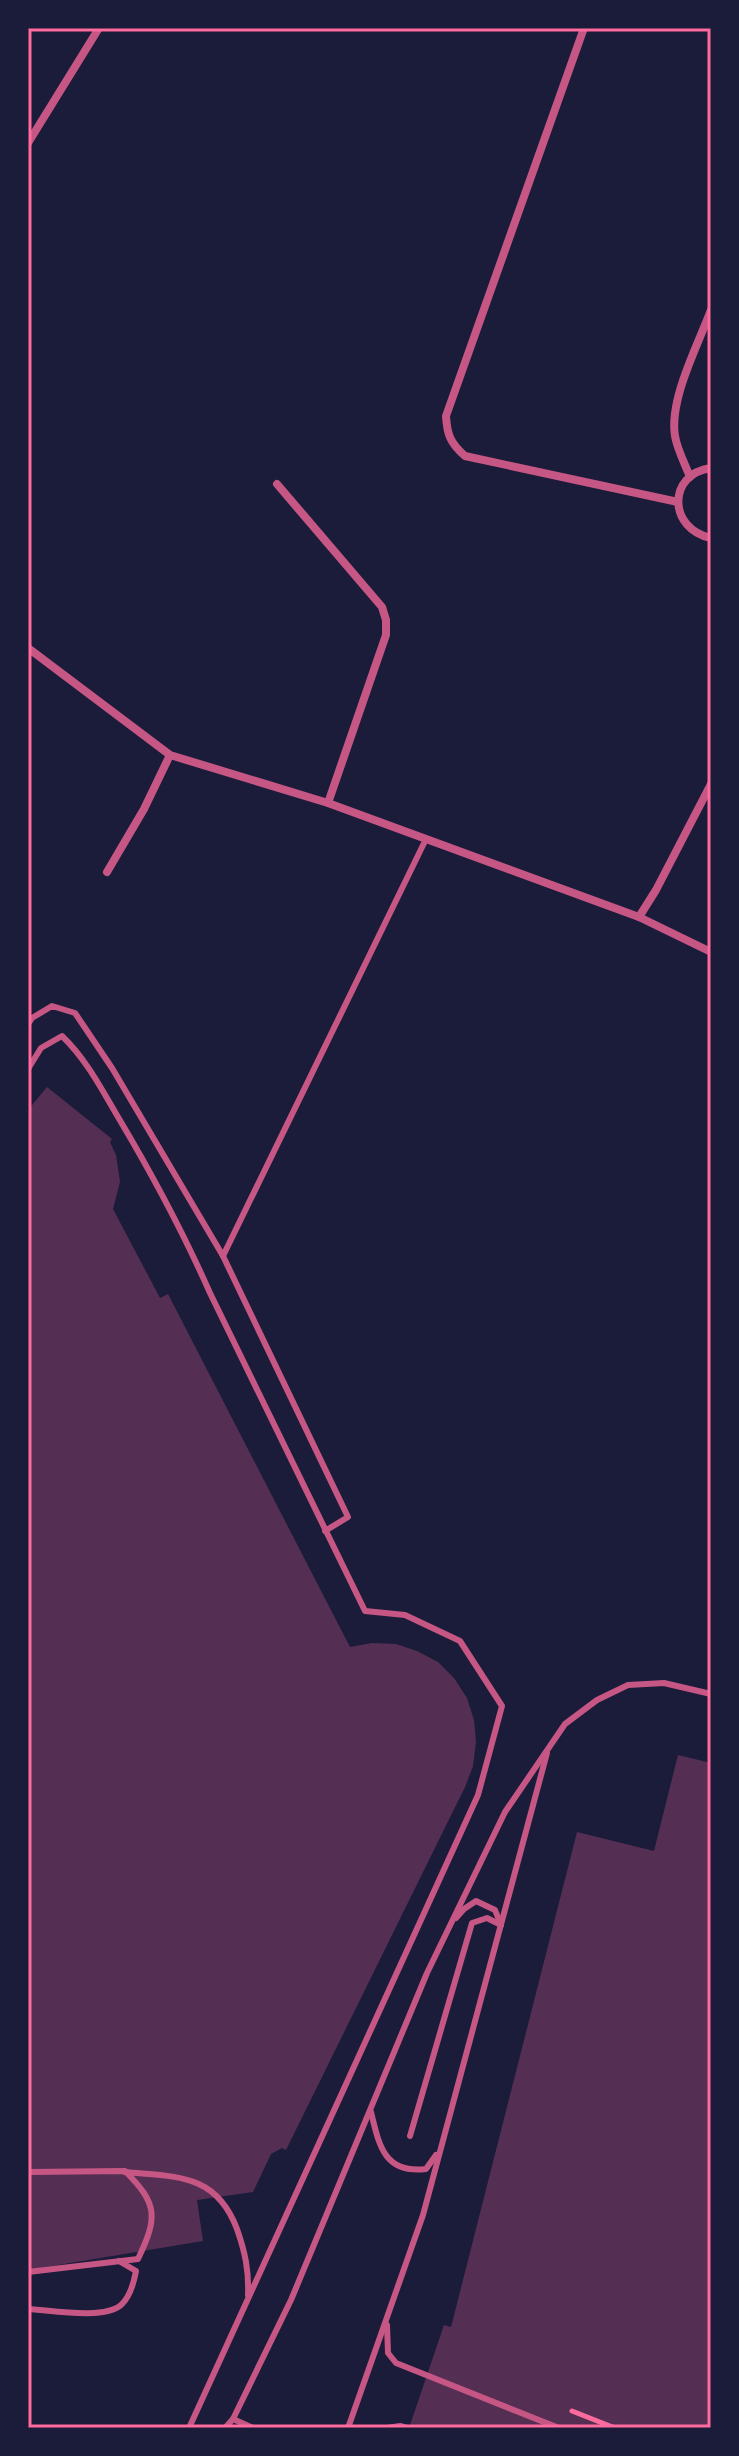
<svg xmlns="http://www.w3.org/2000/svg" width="739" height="2456" font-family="Mulish,sans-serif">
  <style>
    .building { fill: #542f53 }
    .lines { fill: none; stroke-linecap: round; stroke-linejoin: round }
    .path { stroke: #ff6b9d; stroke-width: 5 }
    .service { stroke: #c65784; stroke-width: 6 }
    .minor { stroke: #c65784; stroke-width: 8 }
    .neatline { fill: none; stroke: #ff6b9d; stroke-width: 3 }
  </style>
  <rect width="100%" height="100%" fill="#1b1b3a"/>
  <g class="building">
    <path d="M 47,1087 L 112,1139 L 110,1142 L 116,1155 L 120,1182 L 113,1209 L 160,1298 L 168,1294 L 350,1647 L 372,1643 L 396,1644 L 417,1651 L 438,1662 L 454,1678 L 467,1698 L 474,1720 L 476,1742 L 473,1766 L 465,1787 L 286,2150 L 282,2148 L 271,2154 L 253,2192 L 197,2200 L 203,2241 L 28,2270 L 28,1110 Z"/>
    <path d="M 678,1755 L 711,1763 L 711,2428 L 409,2428 L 444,2325 L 451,2327 L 577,1832 L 654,1851 Z"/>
  </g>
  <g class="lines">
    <path class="path" d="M 572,2411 L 615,2428"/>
    <g class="service">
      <path d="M 28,1024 L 32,1018 L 52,1006 L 75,1013 L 112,1068 L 223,1256 L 348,1517 L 325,1531"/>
      <path d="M 28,1069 L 41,1048 L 62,1036 C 86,1059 101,1088 118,1117 C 152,1174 183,1232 210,1293 L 365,1611 L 405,1615 L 460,1641 L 502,1706 L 478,1795 L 189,2428"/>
      <path d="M 223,1256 L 426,839"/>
      <path d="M 456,1918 L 464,1909 L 476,1901 L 495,1910 L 501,1925"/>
      <path d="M 371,2112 C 379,2145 384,2174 426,2169 L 436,2155"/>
      <path d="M 410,2136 L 472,1923 L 487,1918 L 501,1925"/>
      <path d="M 28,2172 L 125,2171 C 158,2204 158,2217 138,2259 L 28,2272"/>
      <path d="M 125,2172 C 176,2177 216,2173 237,2229 C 245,2252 249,2270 248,2295"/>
      <path d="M 28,2309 C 50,2310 104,2320 121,2305 C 130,2297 134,2282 136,2271 L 119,2261"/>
      <path d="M 387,2325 L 388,2353 L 396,2363 L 559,2428"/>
      <path d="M 233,2419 L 253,2428"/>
      <path d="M 225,2428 L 233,2419 L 291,2300 L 427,1973 L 505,1812 L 565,1724 L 597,1700 L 628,1685 L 664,1683 L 711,1694"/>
      <path d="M 348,2428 L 423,2215 L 547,1753"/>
      <path d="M 387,2428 L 400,2426 L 407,2428"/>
    </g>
    <g class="minor">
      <path d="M 584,28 L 446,416 C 447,434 450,443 465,456 L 678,502"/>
      <path d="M 28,143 L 99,28"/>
      <path d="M 711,468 C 667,474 668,529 711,538"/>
      <path d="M 690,477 C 685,464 677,449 675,436 C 669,399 698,345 711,310"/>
      <path d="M 277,484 L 382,607 L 386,620 L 386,635 L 328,803"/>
      <path d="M 28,648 L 170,755 L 328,803 L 639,917 L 711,952"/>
      <path d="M 107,872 L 144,809 L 170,755"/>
      <path d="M 639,917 L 656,890 L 711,784"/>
    </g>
  </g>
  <rect width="739" height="2456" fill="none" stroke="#1b1b3a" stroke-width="60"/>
  <rect x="30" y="30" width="679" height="2396" class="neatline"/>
</svg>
